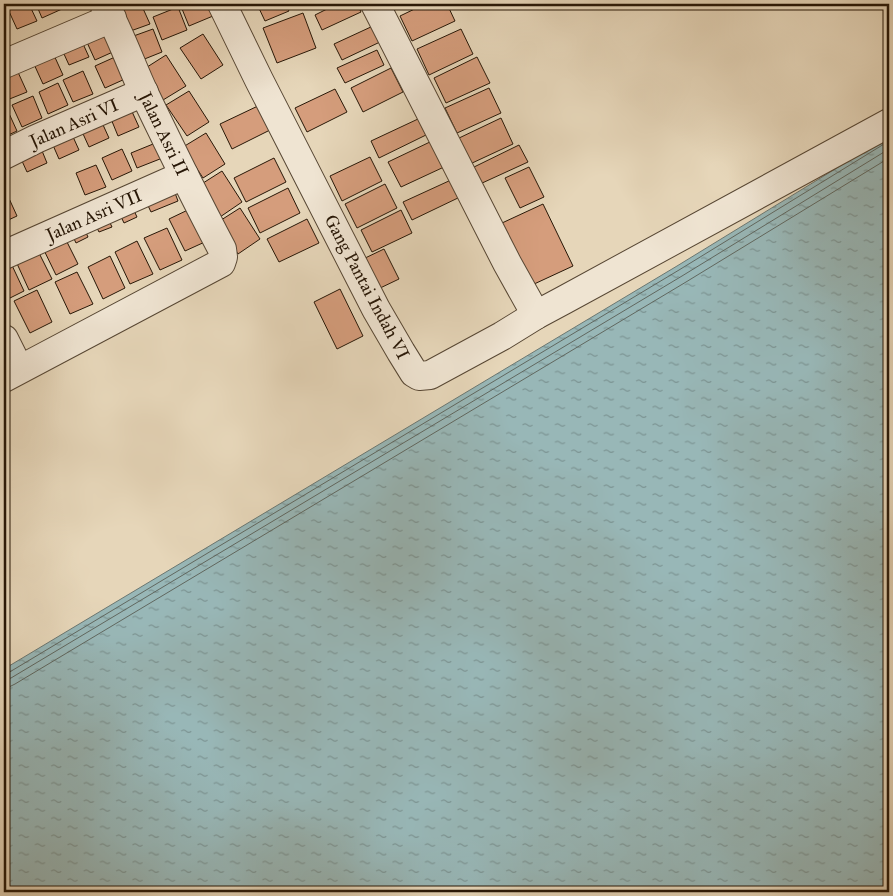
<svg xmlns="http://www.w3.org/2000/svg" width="893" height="896" font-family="'IM FELL Great Primer',serif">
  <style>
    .water { fill: url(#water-ripples); stroke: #6b7771 }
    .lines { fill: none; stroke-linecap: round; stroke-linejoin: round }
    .shore { stroke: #60675f; stroke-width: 1 }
    .building { fill: #d59d7c; stroke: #271707 }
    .minor-casing { stroke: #574734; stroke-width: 30 }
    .minor { stroke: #efe4d2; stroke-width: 28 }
    .labels { text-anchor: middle; stroke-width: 5; stroke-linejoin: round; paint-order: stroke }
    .street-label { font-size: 18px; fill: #271707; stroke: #efe4d2 }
  </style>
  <defs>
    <pattern id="water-ripples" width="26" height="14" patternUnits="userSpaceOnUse" patternTransform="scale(1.25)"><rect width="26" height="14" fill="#98b7b7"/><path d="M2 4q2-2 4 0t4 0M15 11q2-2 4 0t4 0" fill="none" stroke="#7c9493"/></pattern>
  </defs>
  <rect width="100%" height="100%" fill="#e6d6b9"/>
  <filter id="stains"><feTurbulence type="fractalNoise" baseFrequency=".004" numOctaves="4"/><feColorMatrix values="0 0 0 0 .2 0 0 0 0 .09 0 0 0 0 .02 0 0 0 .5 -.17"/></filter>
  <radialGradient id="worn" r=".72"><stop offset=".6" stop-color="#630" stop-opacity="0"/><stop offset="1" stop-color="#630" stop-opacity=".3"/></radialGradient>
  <path class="water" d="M 889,136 L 889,892 L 4,892 L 4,669 L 677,266 Z"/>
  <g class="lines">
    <g class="shore">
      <path d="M 4,673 L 8,673 L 679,270 L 889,141"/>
      <path d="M 4,680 L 11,678 L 682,276 L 889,149"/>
      <path d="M 4,687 L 9,687 L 15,684 L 686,282 L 889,158"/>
    </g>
  </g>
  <g class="building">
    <path d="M 15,4 L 29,4 L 37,21 L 17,29 L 7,7 Z"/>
    <path d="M 36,4 L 60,4 L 62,9 L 42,18 Z"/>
    <path d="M 133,4 L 141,4 L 150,24 L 125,33 L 116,10 Z"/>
    <path d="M 180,4 L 208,4 L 213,16 L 189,26 Z"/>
    <path d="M 257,4 L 285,4 L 289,11 L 265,21 Z"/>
    <path d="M 337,4 L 357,4 L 361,12 L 322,30 L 315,15 Z"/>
    <path d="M 425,4 L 447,4 L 455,21 L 412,41 L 400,16 Z"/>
    <path d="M 178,7 L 187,30 L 162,40 L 153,17 Z"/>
    <path d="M 303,13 L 316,48 L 277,63 L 263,28 Z"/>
    <path d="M 373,26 L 380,42 L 342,60 L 334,44 Z"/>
    <path d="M 105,29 L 115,51 L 95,60 L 85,38 Z"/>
    <path d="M 153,29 L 162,52 L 137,62 L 128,38 Z"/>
    <path d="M 461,29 L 473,54 L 429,75 L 417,49 Z"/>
    <path d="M 203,34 L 223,65 L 201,79 L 180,48 Z"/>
    <path d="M 79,35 L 89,57 L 69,65 L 59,43 Z"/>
    <path d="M 377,50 L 384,65 L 345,83 L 337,68 Z"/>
    <path d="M 53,53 L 63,75 L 43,84 L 33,62 Z"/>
    <path d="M 166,55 L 186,86 L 163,100 L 144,69 Z"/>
    <path d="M 115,57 L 125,79 L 105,88 L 95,66 Z"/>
    <path d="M 477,57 L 490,83 L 446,103 L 434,78 Z"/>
    <path d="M 391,68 L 403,92 L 363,112 L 351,88 Z"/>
    <path d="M 17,70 L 27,92 L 7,100 L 4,94 L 4,75 Z"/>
    <path d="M 83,71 L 93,94 L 73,102 L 63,80 Z"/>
    <path d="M 58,83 L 68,105 L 48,114 L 39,92 Z"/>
    <path d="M 489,88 L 501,113 L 457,133 L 445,108 Z"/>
    <path d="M 335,89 L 347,112 L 307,132 L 295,108 Z"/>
    <path d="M 189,91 L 209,122 L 187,136 L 166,105 Z"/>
    <path d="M 33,96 L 42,118 L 22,127 L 12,105 Z"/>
    <path d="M 129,105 L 139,127 L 118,136 L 109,114 Z"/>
    <path d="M 260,105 L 272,129 L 232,149 L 220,124 Z"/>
    <path d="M 7,109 L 17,131 L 4,137 L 4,110 Z"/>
    <path d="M 99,116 L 109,138 L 89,147 L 79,125 Z"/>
    <path d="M 501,118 L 513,144 L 470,164 L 457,139 Z"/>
    <path d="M 418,119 L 426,135 L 379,158 L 371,141 Z"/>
    <path d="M 69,128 L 79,150 L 59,159 L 49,136 Z"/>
    <path d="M 206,133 L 225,164 L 203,178 L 183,147 Z"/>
    <path d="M 38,141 L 47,163 L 27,172 L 17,150 Z"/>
    <path d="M 432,141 L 444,167 L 401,187 L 388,162 Z"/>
    <path d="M 158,142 L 165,157 L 137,168 L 131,153 Z"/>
    <path d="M 519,145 L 528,162 L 480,184 L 472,168 Z"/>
    <path d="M 122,149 L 132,171 L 112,180 L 102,158 Z"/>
    <path d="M 370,157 L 382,181 L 342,201 L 330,176 Z"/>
    <path d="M 274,158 L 286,182 L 246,202 L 234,178 Z"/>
    <path d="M 96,165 L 106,187 L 85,195 L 76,173 Z"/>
    <path d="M 529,167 L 544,197 L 520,208 L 505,178 Z"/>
    <path d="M 222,171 L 242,202 L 220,217 L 200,185 Z"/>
    <path d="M 451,180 L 460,197 L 412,220 L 403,202 Z"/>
    <path d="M 385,184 L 397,208 L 357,228 L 345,204 Z"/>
    <path d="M 172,185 L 178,201 L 151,212 L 144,197 Z"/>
    <path d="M 288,188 L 300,213 L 260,233 L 248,208 Z"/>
    <path d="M 7,194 L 17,216 L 4,222 L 4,196 Z"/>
    <path d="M 130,202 L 137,217 L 124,223 L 117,208 Z"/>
    <path d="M 543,204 L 573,266 L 532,285 L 502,223 Z"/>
    <path d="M 192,208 L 207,241 L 185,251 L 169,219 Z"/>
    <path d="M 240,208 L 260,239 L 238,254 L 218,222 Z"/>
    <path d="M 401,210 L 412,233 L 372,252 L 361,230 Z"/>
    <path d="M 105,212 L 112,227 L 99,232 L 92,218 Z"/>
    <path d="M 307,219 L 319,243 L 279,262 L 267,239 Z"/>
    <path d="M 81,222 L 88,237 L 76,243 L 69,228 Z"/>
    <path d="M 167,228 L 182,260 L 160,270 L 144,238 Z"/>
    <path d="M 62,232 L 78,264 L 56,275 L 40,242 Z"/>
    <path d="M 137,241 L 153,274 L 130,284 L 115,252 Z"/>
    <path d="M 36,247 L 52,279 L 29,290 L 14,257 Z"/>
    <path d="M 384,249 L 399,279 L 376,290 L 361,260 Z"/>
    <path d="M 110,256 L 125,288 L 103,299 L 88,267 Z"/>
    <path d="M 9,259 L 24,291 L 4,301 L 4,262 Z"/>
    <path d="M 77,272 L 93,304 L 70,314 L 55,282 Z"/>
    <path d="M 340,289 L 363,336 L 337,349 L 314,302 Z"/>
    <path d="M 37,290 L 52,322 L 30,333 L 14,301 Z"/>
  </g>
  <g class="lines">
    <defs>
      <g id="minor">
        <path d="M 222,4 L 259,80 L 376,309 L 401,352 L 414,373 L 419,376 L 430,375 L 502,336 L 536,315 L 564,300 L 889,123"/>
        <path d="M 375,4 L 507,263 L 536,315"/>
        <path d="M 4,64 L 112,18"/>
        <path d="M 4,155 L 36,139 L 144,92"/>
        <path d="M 4,255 L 184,175"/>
        <path d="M 4,339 L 19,369"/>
        <path d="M 4,378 L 221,263 L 223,257 L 222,249 C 195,198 170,147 145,95 C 131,65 120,33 104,4"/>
      </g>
    </defs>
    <use href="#minor" class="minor-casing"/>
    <use href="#minor" class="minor"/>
  </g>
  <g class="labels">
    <g class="street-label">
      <text transform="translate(74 123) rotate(-24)" y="6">Jalan Asri VI</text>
      <text transform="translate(164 134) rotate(64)" y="6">Jalan Asri II</text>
      <text transform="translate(94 215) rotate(-24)" y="6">Jalan Asri VII</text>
      <text transform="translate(367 287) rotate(62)" y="6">Gang Pantai Indah VI</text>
    </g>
  </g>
  <rect width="893" height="896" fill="none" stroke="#e6d6b9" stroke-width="20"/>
  <rect x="5" y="5" width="883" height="886" fill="none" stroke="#271707" stroke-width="2.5"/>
  <rect x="10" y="10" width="873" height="876" fill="none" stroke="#271707"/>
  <rect width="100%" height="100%" filter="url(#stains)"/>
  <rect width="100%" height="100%" fill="url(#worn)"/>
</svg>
